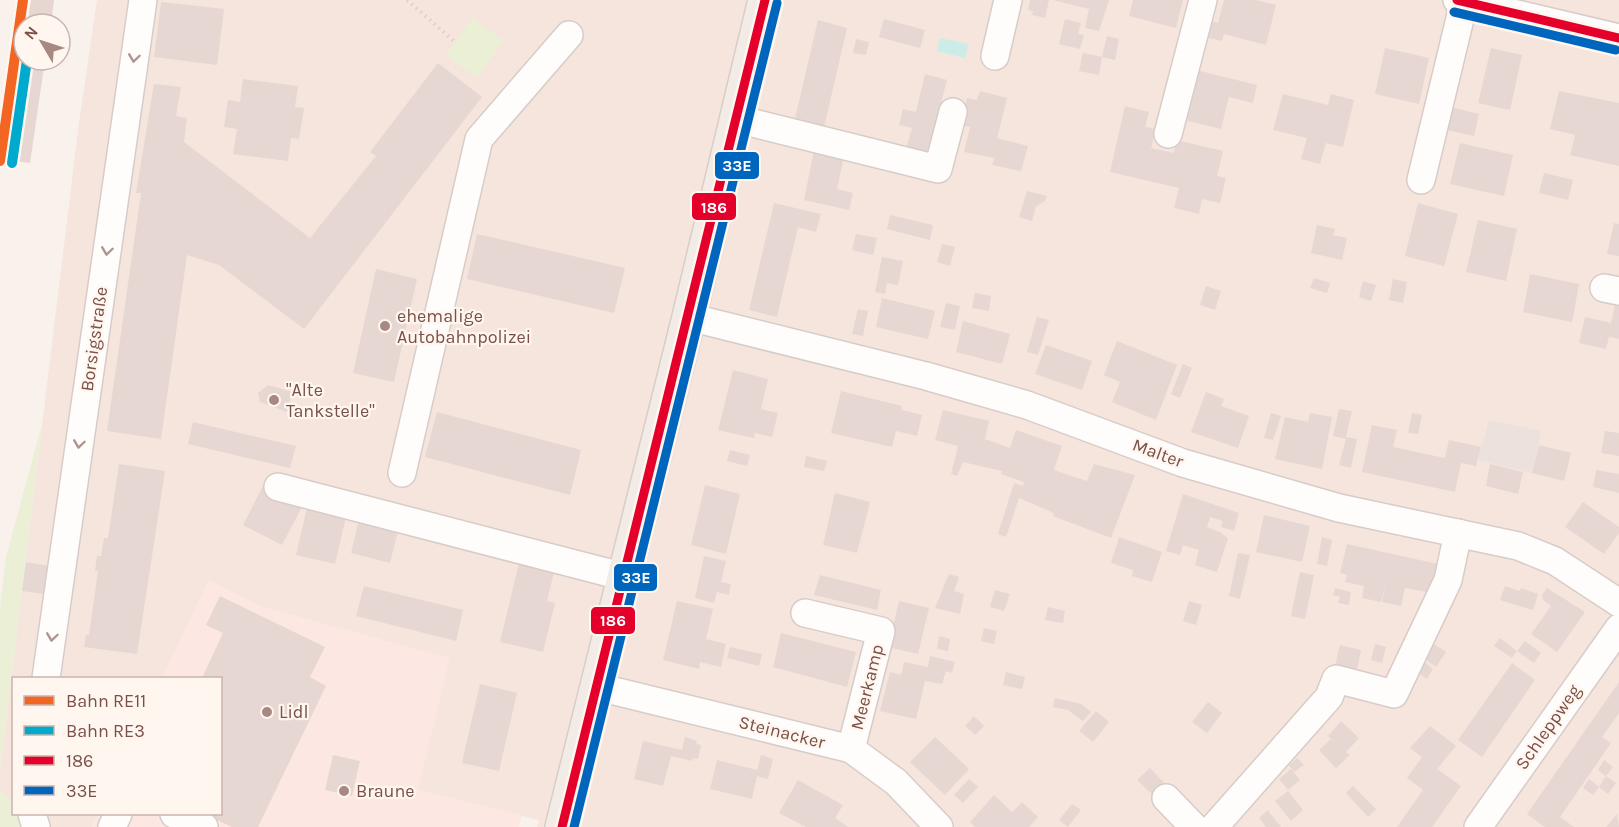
<svg xmlns="http://www.w3.org/2000/svg" width="1619" height="827" font-family="Karla,sans-serif">
  <style>
    .residential { fill: #f5e5dc }
    .commercial { fill: #fce7e2 }
    .industrial { fill: #ece1dd }
    .green { fill: #eaefd6 }
    .water { fill: #ccece8 }
    .building { fill: #e6d7d3 }
    .lines { fill: none; stroke-linecap: round; stroke-linejoin: round }
    .minor-casing { stroke: #d8ccc8; stroke-width: 30 }
    .major-casing { stroke: #dacdc9; stroke-width: 36 }
    .path { stroke: #dcd0ce; stroke-width: 4; stroke-dasharray: 1.5 4.5; stroke-linecap: butt }
    .minor { stroke: #fefdfc; stroke-width: 27 }
    .major { stroke: #f3ebe6; stroke-width: 33 }
    .bus-1-casing { stroke: #fff6ef; stroke-width: 14 }
    .bus-2-casing { stroke: #fff6ef; stroke-width: 14 }
    .bus-1 { stroke: #e4002b; stroke-width: 9 }
    .bus-2 { stroke: #0065bd; stroke-width: 9 }
    .rail-1-casing { stroke: #fff6ef; stroke-width: 15 }
    .rail-2-casing { stroke: #fff6ef; stroke-width: 15 }
    .rail-1 { stroke: #f26522; stroke-width: 10 }
    .rail-2 { stroke: #00a9ce; stroke-width: 10 }
    .oneway { stroke: #af9591 }
    .poi-dot { fill: #a78882; stroke: #fff6ef; stroke-width: 2 }
    .labels { text-anchor: middle; stroke-width: 4.5; stroke-linejoin: round; paint-order: stroke }
    .poi-label { font-size: 18px; fill: #7b5049; stroke: #fff6ef; text-anchor: start }
    .street-label { font-size: 18px; fill: #7b5049; stroke: #fff6ef }
    .line-badge { stroke: #fff6ef; stroke-width: 2 }
    .badge-label { font-size: 16px; text-anchor: middle; font-weight: bold; fill: #fff }
  </style>
  <rect width="100%" height="100%" fill="#f9f1ec"/>
  <g class="residential">
    <path d="M 97,0 L 1619,0 L 1619,827 L 537,827 L 539,820 L 417,790 L 260,606 L 209,580 L 162,678 L 14,678 L 13,801 L 0,791 L 0,769 L 79,123 Z"/>
    <path d="M 19,814 L 98,814 L 92,827 L 21,827 Z"/>
  </g>
  <path class="commercial" d="M 209,580 L 260,606 L 450,658 L 418,790 L 522,815 L 519,827 L 92,827 L 98,814 L 220,814 L 220,678 L 162,678 Z"/>
  <path class="industrial" d="M 1489,420 L 1541,431 L 1532,473 L 1478,460 Z"/>
  <g class="green">
    <path d="M 472,18 L 504,41 L 477,78 L 446,55 Z"/>
    <path d="M 42,424 L 0,769 L 0,608 L 6,557 Z"/>
    <path d="M 0,791 L 13,801 L 14,814 L 19,814 L 21,827 L 0,827 Z"/>
  </g>
  <path class="water" d="M 940,38 L 968,44 L 965,58 L 937,51 Z"/>
  <g class="building">
    <path d="M 31,0 L 54,0 L 51,24 L 27,24 Z"/>
    <path d="M 1030,0 L 1049,0 L 1045,18 L 1032,15 L 1033,11 L 1028,10 Z"/>
    <path d="M 1053,0 L 1109,0 L 1099,31 L 1085,28 L 1089,9 Z"/>
    <path d="M 1133,0 L 1183,0 L 1176,28 L 1129,16 Z"/>
    <path d="M 1224,0 L 1256,0 L 1276,5 L 1266,45 L 1224,34 L 1222,41 L 1205,37 L 1209,20 L 1218,23 Z"/>
    <path d="M 161,2 L 224,9 L 217,65 L 154,57 Z"/>
    <path d="M 884,19 L 925,30 L 920,48 L 879,37 Z"/>
    <path d="M 1065,19 L 1081,23 L 1078,34 L 1084,35 L 1080,49 L 1059,44 Z"/>
    <path d="M 818,20 L 847,28 L 822,136 L 793,127 Z"/>
    <path d="M 1107,36 L 1119,39 L 1115,60 L 1102,57 Z"/>
    <path d="M 856,39 L 869,42 L 866,55 L 853,53 Z"/>
    <path d="M 1385,48 L 1429,58 L 1419,104 L 1375,94 Z"/>
    <path d="M 1491,48 L 1522,55 L 1510,110 L 1478,103 Z"/>
    <path d="M 1083,53 L 1102,57 L 1099,75 L 1079,71 Z"/>
    <path d="M 22,60 L 45,60 L 30,163 L 8,160 Z"/>
    <path d="M 438,63 L 482,97 L 304,329 L 219,265 L 187,255 L 161,439 L 107,431 L 141,193 L 136,193 L 154,84 L 181,87 L 176,116 L 187,118 L 184,142 L 310,238 L 376,156 L 370,152 Z"/>
    <path d="M 1188,68 L 1257,85 L 1253,103 L 1229,97 L 1221,129 L 1176,118 Z"/>
    <path d="M 925,74 L 947,80 L 928,154 L 906,149 L 912,128 L 899,125 L 903,109 L 916,112 Z"/>
    <path d="M 243,79 L 298,86 L 295,107 L 304,108 L 299,139 L 291,138 L 288,161 L 233,154 L 237,129 L 224,127 L 228,100 L 240,102 Z"/>
    <path d="M 980,91 L 1007,98 L 997,138 L 1028,146 L 1021,171 L 992,165 L 995,158 L 964,152 L 970,127 L 960,125 L 967,98 L 977,100 Z"/>
    <path d="M 1559,91 L 1619,103 L 1619,166 L 1570,155 L 1575,135 L 1550,129 Z"/>
    <path d="M 1283,94 L 1328,105 L 1331,94 L 1354,100 L 1343,147 L 1326,143 L 1320,164 L 1301,159 L 1307,138 L 1273,130 Z"/>
    <path d="M 1125,106 L 1149,112 L 1145,127 L 1156,129 L 1151,148 L 1174,153 L 1176,140 L 1223,151 L 1217,176 L 1226,178 L 1220,203 L 1202,199 L 1199,214 L 1174,208 L 1179,188 L 1110,172 Z"/>
    <path d="M 1446,106 L 1479,114 L 1474,136 L 1441,129 Z"/>
    <path d="M 1460,143 L 1513,155 L 1504,196 L 1450,184 Z"/>
    <path d="M 815,145 L 845,152 L 837,189 L 853,193 L 849,210 L 804,200 Z"/>
    <path d="M 1544,173 L 1573,180 L 1568,200 L 1539,193 Z"/>
    <path d="M 1027,191 L 1047,196 L 1044,202 L 1036,206 L 1032,221 L 1019,217 Z"/>
    <path d="M 774,203 L 821,214 L 816,232 L 798,227 L 777,317 L 749,310 Z"/>
    <path d="M 1418,203 L 1458,214 L 1444,266 L 1405,256 Z"/>
    <path d="M 890,215 L 933,225 L 930,240 L 887,229 Z"/>
    <path d="M 1478,220 L 1517,229 L 1506,281 L 1466,272 Z"/>
    <path d="M 1614,223 L 1619,224 L 1619,256 L 1607,254 Z"/>
    <path d="M 1317,225 L 1335,229 L 1333,235 L 1347,238 L 1342,260 L 1311,253 Z"/>
    <path d="M 477,234 L 625,268 L 614,313 L 467,279 Z"/>
    <path d="M 856,234 L 877,238 L 873,255 L 852,250 Z"/>
    <path d="M 942,244 L 955,247 L 950,266 L 937,262 Z"/>
    <path d="M 882,257 L 903,261 L 898,285 L 887,283 L 885,294 L 875,292 Z"/>
    <path d="M 376,269 L 417,279 L 394,382 L 353,373 Z"/>
    <path d="M 1530,274 L 1579,284 L 1572,322 L 1523,312 Z"/>
    <path d="M 1314,278 L 1330,283 L 1327,293 L 1310,288 Z"/>
    <path d="M 1393,279 L 1407,282 L 1403,303 L 1389,300 Z"/>
    <path d="M 1363,281 L 1376,285 L 1371,301 L 1359,297 Z"/>
    <path d="M 1206,286 L 1221,291 L 1215,310 L 1200,305 Z"/>
    <path d="M 975,293 L 991,296 L 989,311 L 972,308 Z"/>
    <path d="M 882,298 L 935,311 L 928,339 L 876,327 Z"/>
    <path d="M 946,303 L 960,306 L 955,330 L 940,327 Z"/>
    <path d="M 1615,305 L 1619,306 L 1619,339 L 1609,337 L 1606,349 L 1579,343 L 1585,317 L 1611,323 Z"/>
    <path d="M 858,309 L 868,311 L 863,336 L 852,334 Z"/>
    <path d="M 1037,317 L 1049,320 L 1038,355 L 1027,352 Z"/>
    <path d="M 963,321 L 1010,334 L 1002,364 L 956,352 Z"/>
    <path d="M 1117,341 L 1177,365 L 1156,420 L 1112,402 L 1120,382 L 1104,375 Z"/>
    <path d="M 1046,345 L 1092,361 L 1082,390 L 1035,374 Z"/>
    <path d="M 1183,364 L 1192,368 L 1180,398 L 1171,394 Z"/>
    <path d="M 733,370 L 768,379 L 761,409 L 778,413 L 772,437 L 755,433 L 754,438 L 718,430 Z"/>
    <path d="M 268,385 L 292,392 L 287,412 L 260,402 L 258,393 Z"/>
    <path d="M 841,391 L 902,406 L 902,410 L 922,415 L 917,436 L 896,431 L 892,447 L 831,433 Z"/>
    <path d="M 1206,392 L 1224,399 L 1221,406 L 1249,416 L 1238,448 L 1191,432 Z"/>
    <path d="M 1339,409 L 1352,411 L 1346,437 L 1357,439 L 1351,468 L 1339,465 L 1346,439 L 1333,436 Z"/>
    <path d="M 943,410 L 989,421 L 985,439 L 1010,448 L 1016,430 L 1062,446 L 1054,470 L 1068,475 L 1087,481 L 1094,464 L 1135,475 L 1111,538 L 1053,516 L 1054,513 L 1019,498 L 1006,537 L 998,534 L 1014,483 L 1023,486 L 1024,482 L 1001,474 L 1002,471 L 963,462 L 957,476 L 951,474 L 958,446 L 935,440 Z"/>
    <path d="M 437,412 L 581,450 L 570,495 L 425,457 Z"/>
    <path d="M 1271,413 L 1281,416 L 1273,440 L 1264,438 Z"/>
    <path d="M 1310,413 L 1332,417 L 1322,469 L 1275,459 L 1285,417 L 1308,422 Z"/>
    <path d="M 1412,413 L 1422,415 L 1418,434 L 1408,433 Z"/>
    <path d="M 193,422 L 296,446 L 290,468 L 188,444 Z"/>
    <path d="M 1372,425 L 1397,430 L 1393,447 L 1435,456 L 1445,458 L 1449,440 L 1481,447 L 1476,466 L 1461,463 L 1455,492 L 1362,472 Z"/>
    <path d="M 1605,431 L 1619,433 L 1619,456 L 1601,453 Z"/>
    <path d="M 1539,445 L 1571,453 L 1564,481 L 1532,473 Z"/>
    <path d="M 730,450 L 750,455 L 747,466 L 727,461 Z"/>
    <path d="M 806,456 L 827,461 L 824,471 L 804,467 Z"/>
    <path d="M 119,464 L 165,471 L 137,654 L 84,647 L 86,635 L 89,635 L 98,571 L 95,571 L 97,556 L 101,556 L 104,538 L 108,538 Z"/>
    <path d="M 1490,464 L 1523,472 L 1518,494 L 1486,486 Z"/>
    <path d="M 1596,470 L 1619,474 L 1619,493 L 1593,487 Z"/>
    <path d="M 264,484 L 303,505 L 282,545 L 243,525 Z"/>
    <path d="M 705,485 L 740,494 L 726,554 L 691,545 Z"/>
    <path d="M 835,493 L 870,502 L 857,553 L 823,545 Z"/>
    <path d="M 1183,494 L 1239,513 L 1234,531 L 1221,527 L 1223,521 L 1210,517 L 1207,527 L 1220,532 L 1228,538 L 1217,572 L 1195,565 L 1199,550 L 1183,545 L 1180,555 L 1166,551 Z"/>
    <path d="M 1583,502 L 1619,527 L 1619,533 L 1604,554 L 1565,527 Z"/>
    <path d="M 307,508 L 346,517 L 335,564 L 296,555 Z"/>
    <path d="M 1264,515 L 1310,526 L 1302,562 L 1256,552 Z"/>
    <path d="M 359,520 L 398,530 L 390,563 L 351,553 Z"/>
    <path d="M 1119,537 L 1162,552 L 1152,582 L 1132,576 L 1133,570 L 1111,563 Z"/>
    <path d="M 1322,537 L 1332,540 L 1327,566 L 1317,564 Z"/>
    <path d="M 1347,544 L 1438,564 L 1432,593 L 1405,588 L 1401,606 L 1382,602 L 1386,583 L 1381,602 L 1362,598 L 1364,586 L 1345,582 L 1347,575 L 1340,573 Z"/>
    <path d="M 1238,553 L 1250,555 L 1240,599 L 1229,596 Z"/>
    <path d="M 704,556 L 726,561 L 721,582 L 731,584 L 729,595 L 717,592 L 714,603 L 695,598 Z"/>
    <path d="M 26,562 L 49,566 L 44,594 L 22,591 Z"/>
    <path d="M 519,563 L 554,572 L 547,601 L 555,603 L 543,652 L 500,642 Z"/>
    <path d="M 1300,572 L 1314,575 L 1305,619 L 1291,616 Z"/>
    <path d="M 949,574 L 959,577 L 954,591 L 964,594 L 960,614 L 935,608 Z"/>
    <path d="M 820,575 L 881,590 L 877,610 L 814,595 Z"/>
    <path d="M 364,586 L 463,610 L 456,641 L 356,616 Z"/>
    <path d="M 1505,586 L 1520,591 L 1521,588 L 1538,594 L 1533,610 L 1500,600 Z"/>
    <path d="M 1335,588 L 1351,592 L 1349,605 L 1338,603 L 1340,597 L 1333,595 Z"/>
    <path d="M 1547,588 L 1585,612 L 1557,652 L 1531,634 L 1551,606 L 1543,600 L 1542,595 Z"/>
    <path d="M 995,590 L 1010,594 L 1004,611 L 990,607 Z"/>
    <path d="M 220,596 L 325,647 L 310,677 L 326,686 L 258,827 L 232,827 L 204,814 L 220,814 L 220,678 L 202,678 L 223,633 L 206,625 Z"/>
    <path d="M 677,601 L 713,609 L 706,639 L 726,644 L 721,667 L 700,662 L 699,669 L 663,660 Z"/>
    <path d="M 899,601 L 929,608 L 918,654 L 888,647 Z"/>
    <path d="M 1189,601 L 1202,605 L 1196,625 L 1183,621 Z"/>
    <path d="M 1048,607 L 1065,611 L 1063,623 L 1045,620 Z"/>
    <path d="M 984,628 L 997,631 L 994,644 L 981,641 Z"/>
    <path d="M 781,633 L 856,652 L 847,687 L 773,667 Z"/>
    <path d="M 939,636 L 950,639 L 948,651 L 937,649 Z"/>
    <path d="M 1500,638 L 1517,651 L 1512,658 L 1494,646 Z"/>
    <path d="M 1525,641 L 1541,653 L 1534,663 L 1517,651 Z"/>
    <path d="M 1375,644 L 1386,647 L 1382,663 L 1371,660 Z"/>
    <path d="M 1434,644 L 1446,652 L 1436,667 L 1425,659 Z"/>
    <path d="M 1340,645 L 1361,650 L 1356,675 L 1334,670 Z"/>
    <path d="M 730,647 L 762,654 L 759,666 L 727,658 Z"/>
    <path d="M 930,656 L 955,662 L 952,673 L 946,671 L 942,684 L 925,681 L 916,719 L 880,711 L 890,672 L 901,675 L 904,662 L 928,667 Z"/>
    <path d="M 1424,662 L 1433,669 L 1427,679 L 1417,672 Z"/>
    <path d="M 1512,663 L 1535,680 L 1482,757 L 1458,740 Z"/>
    <path d="M 1006,672 L 1025,677 L 1022,689 L 1003,685 Z"/>
    <path d="M 1619,682 L 1619,713 L 1602,737 L 1611,743 L 1560,817 L 1574,827 L 1545,827 L 1527,814 Z"/>
    <path d="M 480,684 L 517,693 L 499,771 L 462,763 Z"/>
    <path d="M 1055,698 L 1081,704 L 1091,712 L 1083,721 L 1068,710 L 1053,707 Z"/>
    <path d="M 1208,702 L 1222,713 L 1207,733 L 1192,722 Z"/>
    <path d="M 1096,711 L 1109,722 L 1093,742 L 1079,731 Z"/>
    <path d="M 974,716 L 984,726 L 975,735 L 965,726 Z"/>
    <path d="M 1341,721 L 1359,738 L 1346,752 L 1350,755 L 1336,768 L 1319,750 L 1331,739 L 1340,746 L 1328,736 Z"/>
    <path d="M 1430,726 L 1456,746 L 1437,769 L 1461,786 L 1432,827 L 1397,827 L 1423,790 L 1407,778 L 1422,757 L 1410,748 Z"/>
    <path d="M 685,737 L 697,741 L 696,744 L 701,745 L 698,759 L 693,758 L 692,761 L 671,756 L 663,786 L 634,779 L 643,741 L 682,750 Z"/>
    <path d="M 935,737 L 969,769 L 945,795 L 910,762 Z"/>
    <path d="M 333,755 L 360,761 L 352,796 L 325,790 Z"/>
    <path d="M 761,755 L 773,759 L 768,779 L 757,776 L 752,799 L 710,789 L 717,760 L 757,770 Z"/>
    <path d="M 1297,758 L 1304,765 L 1294,772 L 1289,765 Z"/>
    <path d="M 1604,760 L 1613,767 L 1606,776 L 1598,770 Z"/>
    <path d="M 1150,768 L 1168,787 L 1156,798 L 1137,780 Z"/>
    <path d="M 1291,769 L 1300,780 L 1288,790 L 1279,779 Z"/>
    <path d="M 1606,776 L 1616,783 L 1608,794 L 1599,787 Z"/>
    <path d="M 969,779 L 978,787 L 963,803 L 954,795 Z"/>
    <path d="M 1589,779 L 1599,787 L 1593,795 L 1583,788 Z"/>
    <path d="M 798,780 L 843,805 L 835,818 L 848,827 L 806,827 L 779,813 Z"/>
    <path d="M 1353,786 L 1376,809 L 1368,817 L 1346,793 Z"/>
    <path d="M 1288,791 L 1303,810 L 1291,821 L 1275,801 Z"/>
    <path d="M 994,795 L 1012,812 L 1022,802 L 1038,817 L 1029,827 L 975,827 L 970,822 Z"/>
    <path d="M 1072,804 L 1081,810 L 1068,827 L 1059,820 Z"/>
    <path d="M 1268,810 L 1269,812 L 1281,827 L 1266,827 L 1259,818 Z"/>
    <path d="M 1617,814 L 1619,827 L 1606,827 Z"/>
  </g>
  <g class="lines">
    <defs>
      <g id="minor">
        <path d="M 1457,0 L 1619,38"/>
        <path d="M 995,56 L 1008,0"/>
        <path d="M 737,119 L 938,169 L 953,112"/>
        <path d="M 1168,134 L 1203,0"/>
        <path d="M 1421,180 L 1464,2"/>
        <path d="M 1604,288 L 1619,291"/>
        <path d="M 689,317 L 926,376 L 1027,405 L 1183,463 L 1339,508 L 1518,546 L 1555,561 L 1619,603"/>
        <path d="M 402,473 L 479,139 L 569,35"/>
        <path d="M 278,487 L 625,577"/>
        <path d="M 805,613 L 881,631 L 851,749"/>
        <path d="M 46,678 L 143,0"/>
        <path d="M 598,687 L 851,749 L 896,782 L 939,827"/>
        <path d="M 1166,798 L 1194,827"/>
        <path d="M 32,814 L 36,827"/>
        <path d="M 174,814 L 204,827"/>
        <path d="M 112,827 L 118,814"/>
        <path d="M 1214,827 L 1329,697 L 1336,679 L 1394,694 L 1448,580 L 1458,533"/>
        <path d="M 1478,827 L 1619,628"/>
      </g>
      <path id="major" d="M 562,827 L 689,317 L 765,0"/>
    </defs>
    <use href="#minor" class="minor-casing"/>
    <use href="#major" class="major-casing"/>
    <path class="path" d="M 407,0 L 455,42"/>
    <use href="#minor" class="minor"/>
    <use href="#major" class="major"/>
    <defs>
      <g id="bus-1">
        <path d="M 1457,0 L 1619,38"/>
        <path d="M 562,827 L 765,0"/>
      </g>
      <g id="bus-2">
        <path d="M 1454,12 L 1616,50"/>
        <path d="M 574,827 L 777,3"/>
      </g>
    </defs>
    <use href="#bus-1" class="bus-1-casing"/>
    <use href="#bus-2" class="bus-2-casing"/>
    <use href="#bus-1" class="bus-1"/>
    <use href="#bus-2" class="bus-2"/>
    <defs>
      <path id="rail-1" d="M 0,161 L 23,0"/>
      <path id="rail-2" d="M 12,163 L 27,60"/>
    </defs>
    <use href="#rail-1" class="rail-1-casing"/>
    <use href="#rail-2" class="rail-2-casing"/>
    <use href="#rail-1" class="rail-1"/>
    <use href="#rail-2" class="rail-2"/>
  </g>
  <defs><path id="oneway-chevron" d="M-2-3.5L2.5 0L-2 3.5" fill="none" stroke-width="1.6" stroke-linecap="round" stroke-linejoin="round" transform="scale(1.5)"/></defs>
  <g class="oneway">
    <use href="#oneway-chevron" transform="translate(134 58) rotate(98)"/>
    <use href="#oneway-chevron" transform="translate(107 251) rotate(98)"/>
    <use href="#oneway-chevron" transform="translate(79 444) rotate(98)"/>
    <use href="#oneway-chevron" transform="translate(52 637) rotate(98)"/>
  </g>
  <g class="poi-dot">
    <circle cx="385" cy="326" r="6"/>
    <circle cx="274" cy="400" r="6"/>
    <circle cx="267" cy="712" r="6"/>
    <circle cx="344" cy="791" r="6"/>
  </g>
  <g class="labels">
    <g class="poi-label">
      <text x="397" y="322">ehemalige<tspan x="397" dy="21">Autobahnpolizei</tspan></text>
      <text x="286" y="396">"Alte<tspan x="286" dy="21">Tankstelle"</tspan></text>
      <text x="279" y="718">Lidl</text>
      <text x="356" y="797">Braune</text>
    </g>
    <g class="street-label">
      <text transform="translate(94 339) rotate(-82)" y="6">Borsigstraße</text>
      <text transform="translate(1158 453) rotate(20)" y="6">Malter</text>
      <text transform="translate(867 687) rotate(-76)" y="6">Meerkamp</text>
      <text transform="translate(1548 727) rotate(-55)" y="6">Schleppweg</text>
      <text transform="translate(782 732) rotate(14)" y="6">Steinacker</text>
    </g>
  </g>
  <g class="line-badge">
    <rect x="714" y="151" width="46" height="29" rx="6" fill="#0065bd"/>
    <rect x="691" y="192" width="46" height="29" rx="6" fill="#e4002b"/>
    <rect x="613" y="563" width="45" height="29" rx="6" fill="#0065bd"/>
    <rect x="590" y="606" width="46" height="29" rx="6" fill="#e4002b"/>
  </g>
  <g class="badge-label">
    <text x="737" y="171">33E</text>
    <text x="714" y="213">186</text>
    <text x="636" y="583">33E</text>
    <text x="613" y="626">186</text>
  </g>
  <rect x="12" y="677" width="210" height="138" fill="#fff6ef" stroke="#cab4ad" stroke-width="1.5"/>
  <rect x="24" y="696" width="30" height="9" fill="#f26522" stroke="#cab4ad" stroke-width="1.5"/>
  <text x="66" y="707" font-size="18" fill="#7b5049">Bahn RE11</text>
  <rect x="24" y="726" width="30" height="9" fill="#00a9ce" stroke="#cab4ad" stroke-width="1.5"/>
  <text x="66" y="737" font-size="18" fill="#7b5049">Bahn RE3</text>
  <rect x="24" y="756" width="30" height="9" fill="#e4002b" stroke="#cab4ad" stroke-width="1.5"/>
  <text x="66" y="767" font-size="18" fill="#7b5049">186</text>
  <rect x="24" y="786" width="30" height="9" fill="#0065bd" stroke="#cab4ad" stroke-width="1.5"/>
  <text x="66" y="797" font-size="18" fill="#7b5049">33E</text>
  <g transform="translate(42 42) rotate(309)"><circle r="28" fill="#fff6ef" stroke="#cab4ad" stroke-width="1.5"/>
  <path d="M0-4.5L10 22L0 15L-10 22Z" fill="#a78882"/>
  <text y="-9" font-size="16" font-weight="bold" text-anchor="middle" fill="#7b5049">N</text>
  </g>
</svg>
